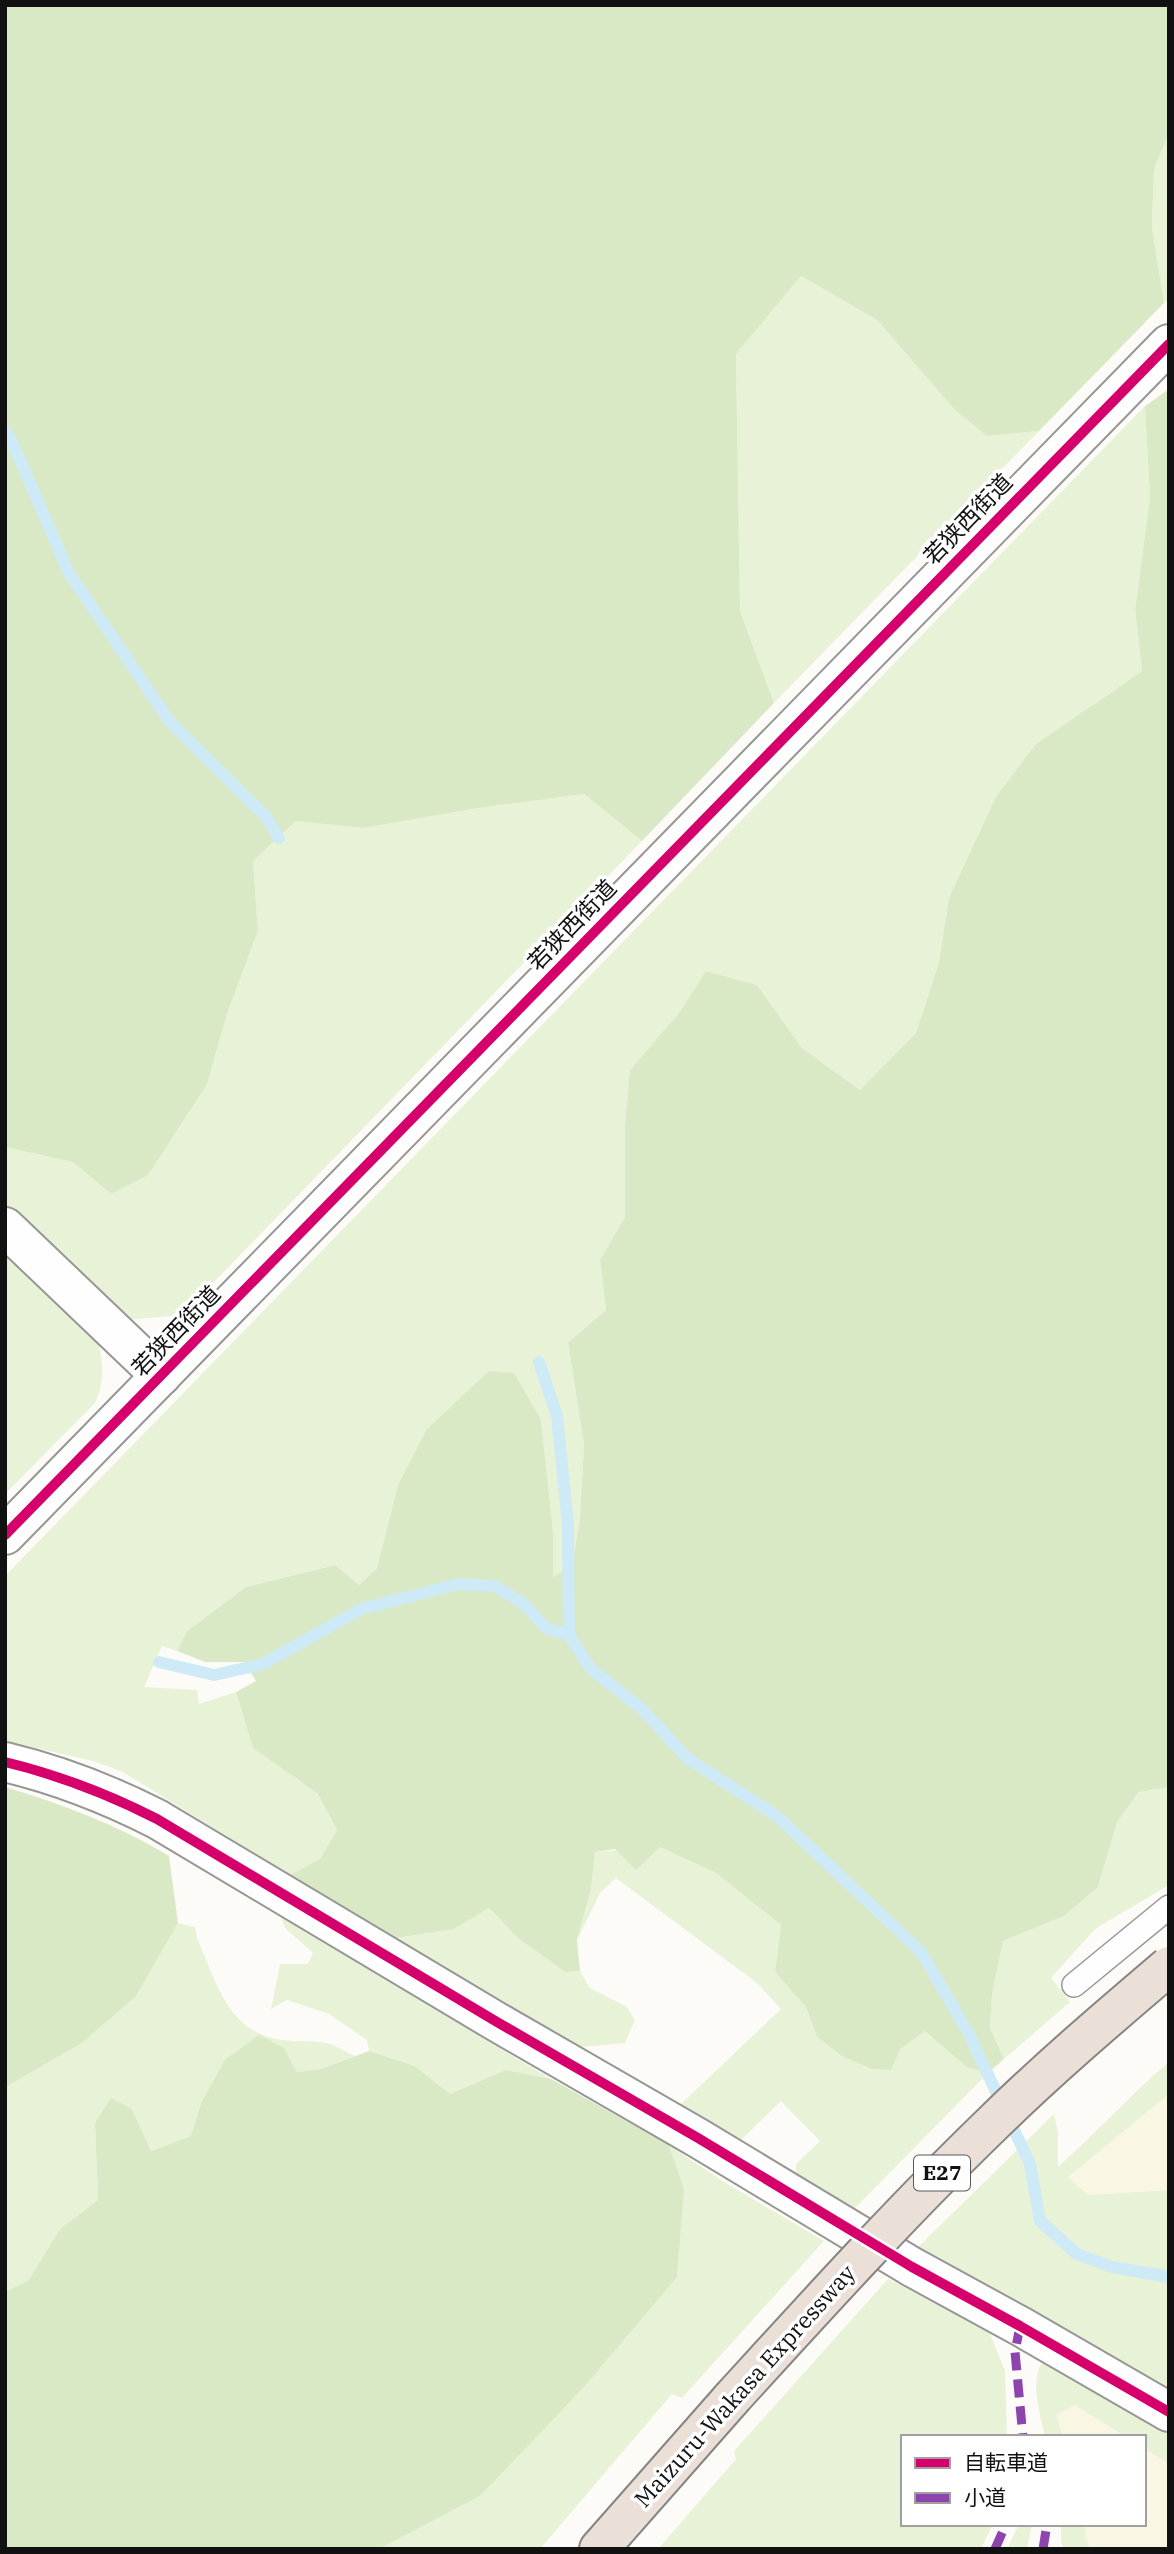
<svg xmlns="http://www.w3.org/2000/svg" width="1174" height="2554" font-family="'IBM Plex Serif','Noto Sans JP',serif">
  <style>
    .farmland { fill: #f9f6e4 }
    .green { fill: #e8f2d7 }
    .forest { fill: #d9e9c5 }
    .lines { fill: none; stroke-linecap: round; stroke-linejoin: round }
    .stream { stroke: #cdeaf6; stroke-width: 12 }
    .service-casing { stroke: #979695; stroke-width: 26 }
    .minor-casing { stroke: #979695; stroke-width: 42 }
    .tertiary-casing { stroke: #979695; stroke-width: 42 }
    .motorway-casing { stroke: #858482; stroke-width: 42 }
    .service { stroke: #fffefe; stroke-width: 23 }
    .minor { stroke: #fffefe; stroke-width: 38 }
    .tertiary { stroke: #fffefe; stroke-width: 38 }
    .motorway { stroke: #ebe0d8; stroke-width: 38 }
    .motorway-bridge-casing { stroke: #858482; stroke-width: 42; stroke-linecap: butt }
    .motorway-bridge { stroke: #ebe0d8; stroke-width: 38 }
    .quiet { stroke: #8e44ad; stroke-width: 9; stroke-dasharray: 18 9; stroke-linecap: butt }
    .cycleway-casing { stroke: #fff; stroke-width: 15 }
    .cycleway { stroke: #d6006c; stroke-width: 10 }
    .labels { text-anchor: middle; stroke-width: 7; stroke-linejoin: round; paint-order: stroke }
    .shield { fill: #fff; stroke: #585858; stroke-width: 2 }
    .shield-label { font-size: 21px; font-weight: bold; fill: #111 }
    .street-label { font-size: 23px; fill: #111; stroke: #fff }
  </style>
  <rect width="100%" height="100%" fill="#fdfbf7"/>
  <g class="farmland">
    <path d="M 1169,2094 L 1169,2190 L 1088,2195 L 1068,2177 Z"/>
    <path d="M 1075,2405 L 1126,2437 L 1063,2437 L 1056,2415 Z"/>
    <path d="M 1144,2448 L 1169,2464 L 1169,2549 L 1090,2549 L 1085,2534 L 1086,2524 L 1144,2524 Z"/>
  </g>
  <g class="green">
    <path d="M 1169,133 L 1169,298 L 1164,303 L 1152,227 L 1154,169 Z"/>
    <path d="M 801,276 L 877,320 L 955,410 L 987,436 L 1039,431 L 774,703 L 740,611 L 736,354 Z"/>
    <path d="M 1145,406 L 1150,498 L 1135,610 L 1142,671 L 1092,705 L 949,898 L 939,962 L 916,1033 L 860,1090 L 802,1048 L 757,985 L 706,971 L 679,1013 L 630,1070 L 625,1123 L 625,1217 L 600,1260 L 606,1310 L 568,1344 L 584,1444 L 580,1518 L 572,1567 L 553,1578 L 553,1531 L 541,1420 L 398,1485 L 377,1568 L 359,1585 L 334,1565 L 246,1587 L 187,1631 L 177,1651 L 162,1646 L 144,1687 L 197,1690 L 199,1704 L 236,1692 L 253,1748 L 318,1794 L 337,1830 L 320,1859 L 290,1875 L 121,1771 L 93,1761 L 5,1741 L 5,1576 Z"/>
    <path d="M 584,794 L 642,841 L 182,1315 L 126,1320 L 5,1203 L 5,1147 L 73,1162 L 111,1194 L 207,1084 L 227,1014 L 258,931 L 253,861 L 296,821 L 363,828 L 479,808 Z"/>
    <path d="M 5,1253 L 99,1345 C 104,1367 104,1382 95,1403 L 5,1494 Z"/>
    <path d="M 1169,1787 L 1169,1885 L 1095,1929 L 1051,1978 L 1070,2002 L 1004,2059 L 990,2028 L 992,1994 L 1003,1941 L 1064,1916 L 1098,1887 L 1117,1822 L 1139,1792 Z"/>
    <path d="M 660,1847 L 716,1873 L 781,1925 L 775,1972 L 806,2007 L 817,2037 L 900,2049 L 925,2030 L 968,2068 L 988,2073 L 852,2211 L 796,2175 L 796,2164 L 820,2141 L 781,2101 L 741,2140 L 680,2105 L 781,2009 L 757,1983 L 616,1878 L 600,1893 L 577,1940 L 591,1889 L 595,1852 Z"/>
    <path d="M 489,1908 L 518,1938 L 565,1972 L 580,1971 L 590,1988 L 627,2007 L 635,2020 L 625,2043 L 581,2047 L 396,1938 L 454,1929 Z"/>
    <path d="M 281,1917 L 551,2079 L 506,2070 L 450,2094 L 415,2066 L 369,2051 L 367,2040 L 329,2014 L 287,2000 L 271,2009 L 280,1964 L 308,1964 L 313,1953 L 285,1928 Z"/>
    <path d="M 178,1923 L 195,1927 L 197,1938 C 217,1983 227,2032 282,2040 C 296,2042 312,2040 326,2043 C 336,2045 346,2052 355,2056 L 321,2069 L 297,2072 L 284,2048 L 201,2103 L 191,2136 L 151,2151 L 132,2109 L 95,2123 L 98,2200 L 60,2229 L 28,2281 L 5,2292 L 5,2091 L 9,2085 L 136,1996 Z"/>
    <path d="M 1169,2062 L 1169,2094 L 1068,2177 L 1088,2195 L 1169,2190 L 1169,2392 L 916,2249 L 1054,2114 L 1058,2133 L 1058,2167 C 1096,2133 1130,2095 1169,2062 Z"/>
    <path d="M 669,2145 L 724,2182 L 824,2241 L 682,2398 L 672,2394 L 540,2549 L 379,2549 L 480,2496 L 684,2189 Z"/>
    <path d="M 888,2279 L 988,2329 L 1005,2371 L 1007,2437 L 903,2437 L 903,2524 L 993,2524 L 981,2549 L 658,2549 L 736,2459 L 734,2451 Z"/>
    <path d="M 1042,2362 L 1169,2433 L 1169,2464 L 1144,2448 L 1144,2437 L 1126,2437 L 1075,2405 L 1056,2415 L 1063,2437 L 1045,2437 C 1040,2413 1030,2384 1042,2362 Z"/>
    <path d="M 1019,2524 L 1032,2524 L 1027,2549 L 1007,2549 Z"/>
    <path d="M 1061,2524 L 1086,2524 L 1085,2534 L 1090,2549 L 1065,2549 L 1061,2543 Z"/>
  </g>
  <g class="forest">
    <path d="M 5,5 L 1169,5 L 1169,133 L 1154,169 L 1152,227 L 1164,303 L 1039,431 L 987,436 L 955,410 L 877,320 L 801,276 L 736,354 L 740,611 L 774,703 L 642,841 L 584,794 L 479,808 L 363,828 L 296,821 L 253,861 L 258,931 L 227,1014 L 207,1084 L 148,1175 L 111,1194 L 73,1162 L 5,1147 Z"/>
    <path d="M 1169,389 L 1169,1787 L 1139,1792 L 1117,1822 L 1098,1887 L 1064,1916 L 1003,1941 L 992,1994 L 990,2028 L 1004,2059 L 988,2073 L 968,2068 L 925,2031 L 900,2049 L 891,2070 L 872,2069 L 844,2057 L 817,2037 L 806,2007 L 775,1972 L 781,1925 L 716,1873 L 660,1847 L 636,1870 L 615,1849 L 595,1852 L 591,1889 L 577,1940 L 580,1971 L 565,1972 L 518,1938 L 489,1908 L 454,1929 L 396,1938 L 290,1875 L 320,1859 L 337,1830 L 318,1794 L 253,1748 L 236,1692 L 256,1681 L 244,1662 L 205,1662 L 177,1651 L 187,1631 L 246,1587 L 335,1565 L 359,1585 L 377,1568 L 398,1485 L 427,1429 L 489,1371 L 514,1373 L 541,1420 L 553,1531 L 553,1577 L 572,1567 L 580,1518 L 584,1444 L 568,1343 L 606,1310 L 600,1260 L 625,1217 L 625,1123 L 630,1070 L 679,1013 L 706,971 L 757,985 L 802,1048 L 860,1090 L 916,1033 L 939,962 L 949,898 L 996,797 L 1035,745 L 1142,671 L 1135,610 L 1150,498 L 1145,406 Z"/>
    <path d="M 5,1787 C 62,1804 118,1825 169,1856 L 178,1923 L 136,1996 L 83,2042 L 9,2085 L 5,2091 Z"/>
    <path d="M 259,2035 L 284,2048 L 297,2072 L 321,2069 L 369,2051 L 415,2066 L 450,2094 L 506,2070 L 551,2079 L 669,2145 L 684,2189 L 677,2277 L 583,2388 L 480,2496 L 379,2549 L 5,2549 L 5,2292 L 28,2281 L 60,2229 L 98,2200 L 95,2123 L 111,2098 L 132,2109 L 151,2151 L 191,2136 L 201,2103 L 225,2060 Z"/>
  </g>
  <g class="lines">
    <g class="stream">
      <path d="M 5,431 L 13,444 L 69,573 L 170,722 L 266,817 L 279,838"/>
      <path d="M 539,1362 L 557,1416 L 568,1525 L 569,1635 L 591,1669 L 643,1710 L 687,1758 L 778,1817 L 921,1952 L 969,2034 L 1030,2164 L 1040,2221 L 1077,2254 L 1112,2267 L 1169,2277"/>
      <path d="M 159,1662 L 214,1675 L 263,1664 L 361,1609 L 458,1584 L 495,1586 L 524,1604 L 546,1628 L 569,1635"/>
    </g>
    <defs>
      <path id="service" d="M 1074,1985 L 1169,1907"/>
      <g id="minor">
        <path d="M 5,1227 L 161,1376"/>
        <path d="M 5,1762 C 59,1775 108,1794 157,1819 L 497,2022 L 698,2138 L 912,2267 L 1020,2326 L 1169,2412"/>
      </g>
      <path id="tertiary" d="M 5,1535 L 1169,344"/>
      <path id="motorway" d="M 599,2549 L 732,2398"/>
    </defs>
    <use href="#service" class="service-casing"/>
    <use href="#minor" class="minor-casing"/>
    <use href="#tertiary" class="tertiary-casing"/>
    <use href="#motorway" class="motorway-casing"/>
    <use href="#service" class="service"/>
    <use href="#minor" class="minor"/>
    <use href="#tertiary" class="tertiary"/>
    <use href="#motorway" class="motorway"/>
    <defs>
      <path id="motorway-bridge" d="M 732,2398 C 817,2305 901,2212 991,2125 C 1048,2069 1108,2018 1169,1966"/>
    </defs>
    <use href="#motorway-bridge" class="motorway-bridge-casing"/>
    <use href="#motorway-bridge" class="motorway-bridge"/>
    <g class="quiet">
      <path d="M 1020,2326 L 1015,2352 L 1023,2437"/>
      <path d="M 995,2549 L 1006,2524"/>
      <path d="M 1043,2549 L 1047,2524"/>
    </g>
    <defs>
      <g id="cycleway">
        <path d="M 5,1535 L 1169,344"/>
        <path d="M 5,1762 C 59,1775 108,1794 157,1819 L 497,2022 L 698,2138 L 912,2267 L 1020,2326 L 1169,2412"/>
      </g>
    </defs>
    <use href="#cycleway" class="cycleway-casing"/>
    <use href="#cycleway" class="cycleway"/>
  </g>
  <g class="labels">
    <rect class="shield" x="914" y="2155.5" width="56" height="35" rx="5"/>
    <g class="shield-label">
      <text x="942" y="2180">E27</text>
    </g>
    <g class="street-label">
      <text transform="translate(968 519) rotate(-46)" y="8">若狭西街道</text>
      <text transform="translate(572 925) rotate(-46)" y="8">若狭西街道</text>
      <text transform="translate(176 1331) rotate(-46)" y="8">若狭西街道</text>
      <text transform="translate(745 2386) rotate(-48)" y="8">Maizuru-Wakasa Expressway</text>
    </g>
  </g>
  <rect width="1174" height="2554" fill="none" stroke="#111111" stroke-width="14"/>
  <rect x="901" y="2435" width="245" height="91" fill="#ffffff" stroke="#a0a0a0" stroke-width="2"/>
  <rect x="915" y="2458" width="35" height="10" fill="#d6006c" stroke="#a0a0a0" stroke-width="2"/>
  <text x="964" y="2470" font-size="21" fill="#111111">自転車道</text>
  <rect x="915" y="2493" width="35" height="10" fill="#8e44ad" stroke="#a0a0a0" stroke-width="2"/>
  <text x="964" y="2505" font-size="21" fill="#111111">小道</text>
</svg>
